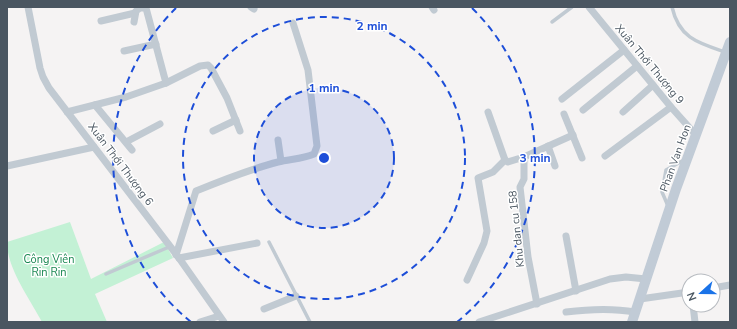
<svg xmlns="http://www.w3.org/2000/svg" width="737" height="329" font-family="'Nunito Sans',sans-serif">
  <style>
    .green { fill: #c3f1d5 }
    .lines { fill: none; stroke-linecap: round; stroke-linejoin: round }
    .service { stroke: #c1cad2; stroke-width: 3.5 }
    .minor { stroke: #c1cad2; stroke-width: 7 }
    .secondary { stroke: #c1cbd6; stroke-width: 10 }
    .ring { fill: none; stroke: #1d4ed8; stroke-width: 2; stroke-dasharray: 7 5 }
    .labels { text-anchor: middle; stroke-width: 3; stroke-linejoin: round; paint-order: stroke }
    .street-label { font-size: 11px; fill: #4a5661; stroke: #fff }
    .park-label { font-size: 11px; fill: #17864f; stroke: #fff }
    .centre { fill: #1d4ed8; stroke: #fff; stroke-width: 2 }
    .ring-label { font-size: 12px; text-anchor: middle; font-weight: bold; fill: #1d4ed8; stroke: #fff; stroke-width: 3; stroke-linejoin: round; paint-order: stroke }
  </style>
  <rect width="100%" height="100%" fill="#f5f3f3"/>
  <path class="green" d="M 70,222 L 91,279 L 164,242 L 173,258 L 95,294 L 107,322 L 42,322 C 30,299 7,269 7,242 Z"/>
  <g class="lines">
    <g class="service">
      <path d="M 672,7 C 679,38 698,43 725,52"/>
      <path d="M 552,22 L 572,7"/>
      <path d="M 668,206 L 662,192 L 666,170 L 684,160"/>
      <path d="M 269,242 L 310,322"/>
      <path d="M 106,274 L 169,247"/>
    </g>
    <g class="minor">
      <path d="M 28,7 L 40,68 L 43,77 L 49,88 L 179,258 L 224,322"/>
      <path d="M 251,7 L 254,9"/>
      <path d="M 432,7 L 434,10"/>
      <path d="M 589,7 L 671,107 L 696,135"/>
      <path d="M 101,21 L 135,13"/>
      <path d="M 124,51 L 156,44"/>
      <path d="M 166,83 L 200,66 L 208,65 L 211,68 L 227,98 L 240,131"/>
      <path d="M 562,99 L 624,50"/>
      <path d="M 95,105 L 132,150"/>
      <path d="M 583,110 L 637,66"/>
      <path d="M 67,112 L 126,97 L 166,83 L 146,8 L 140,8 L 136,11 L 134,22"/>
      <path d="M 488,112 L 505,160 L 508,162 L 524,157"/>
      <path d="M 623,112 L 653,85"/>
      <path d="M 564,114 L 582,158"/>
      <path d="M 213,131 L 236,120"/>
      <path d="M 278,140 L 281,161"/>
      <path d="M 126,142 L 160,124"/>
      <path d="M 548,146 L 555,166"/>
      <path d="M 605,156 L 671,107"/>
      <path d="M 7,166 L 94,147"/>
      <path d="M 566,236 L 576,291"/>
      <path d="M 176,255 L 196,191 C 223,180 250,169 278,162 C 290,159 303,159 314,154 L 317,146 L 308,70 L 293,23"/>
      <path d="M 179,258 L 257,243"/>
      <path d="M 467,280 L 484,243 L 487,231 L 478,178 L 493,172 L 505,160"/>
      <path d="M 713,288 L 730,285"/>
      <path d="M 640,299 L 689,292"/>
      <path d="M 537,304 L 528,257 L 520,187 L 524,179 L 524,157 L 573,135"/>
      <path d="M 693,305 L 695,322"/>
      <path d="M 264,309 L 296,296"/>
      <path d="M 566,312 C 589,309 613,308 635,312"/>
      <path d="M 200,322 L 219,316"/>
      <path d="M 479,322 L 610,279 L 626,277 L 646,279"/>
    </g>
    <path class="secondary" d="M 632,322 L 676,189 L 730,42"/>
  </g>
  <circle cx="324" cy="158" r="70" fill="#1d4ed8" fill-opacity=".12"/>
  <g class="ring">
    <circle cx="324" cy="158" r="70"/>
    <circle cx="324" cy="158" r="141"/>
    <path d="M191 322A211 211 0 0 1 176 8M472 8A211 211 0 0 1 457 322"/>
  </g>
  <g class="labels">
    <g class="street-label">
      <text transform="translate(650 64) rotate(50)" y="4">Xuân Thới Thượng 9</text>
      <text transform="translate(675 158) rotate(-70)" y="4">Phan Van Hon</text>
      <text transform="translate(121 164) rotate(53)" y="4">Xuân Thới Thượng 6</text>
      <text transform="translate(516 229) rotate(-96)" y="4">Khu dan cu 158</text>
    </g>
    <g class="park-label">
      <text x="49" y="263">Công Viên<tspan x="49" dy="13">Rin Rin</tspan></text>
    </g>
  </g>
  <circle cx="324" cy="158" r="6" class="centre"/>
  <g class="ring-label">
    <text x="372" y="30">2 min</text>
    <text x="324" y="92">1 min</text>
    <text x="535" y="162">3 min</text>
  </g>
  <rect width="737" height="329" fill="none" stroke="#4a5661" stroke-width="16"/>
  <g transform="translate(701 293) rotate(249)"><circle r="19" fill="#ffffff" stroke="#b7bbc0"/>
  <path d="M0-3L7 15L0 10L-7 15Z" fill="#1a73e8"/>
  <text y="-6" font-size="11" font-weight="bold" text-anchor="middle" fill="#4a5661">N</text>
  </g>
</svg>
